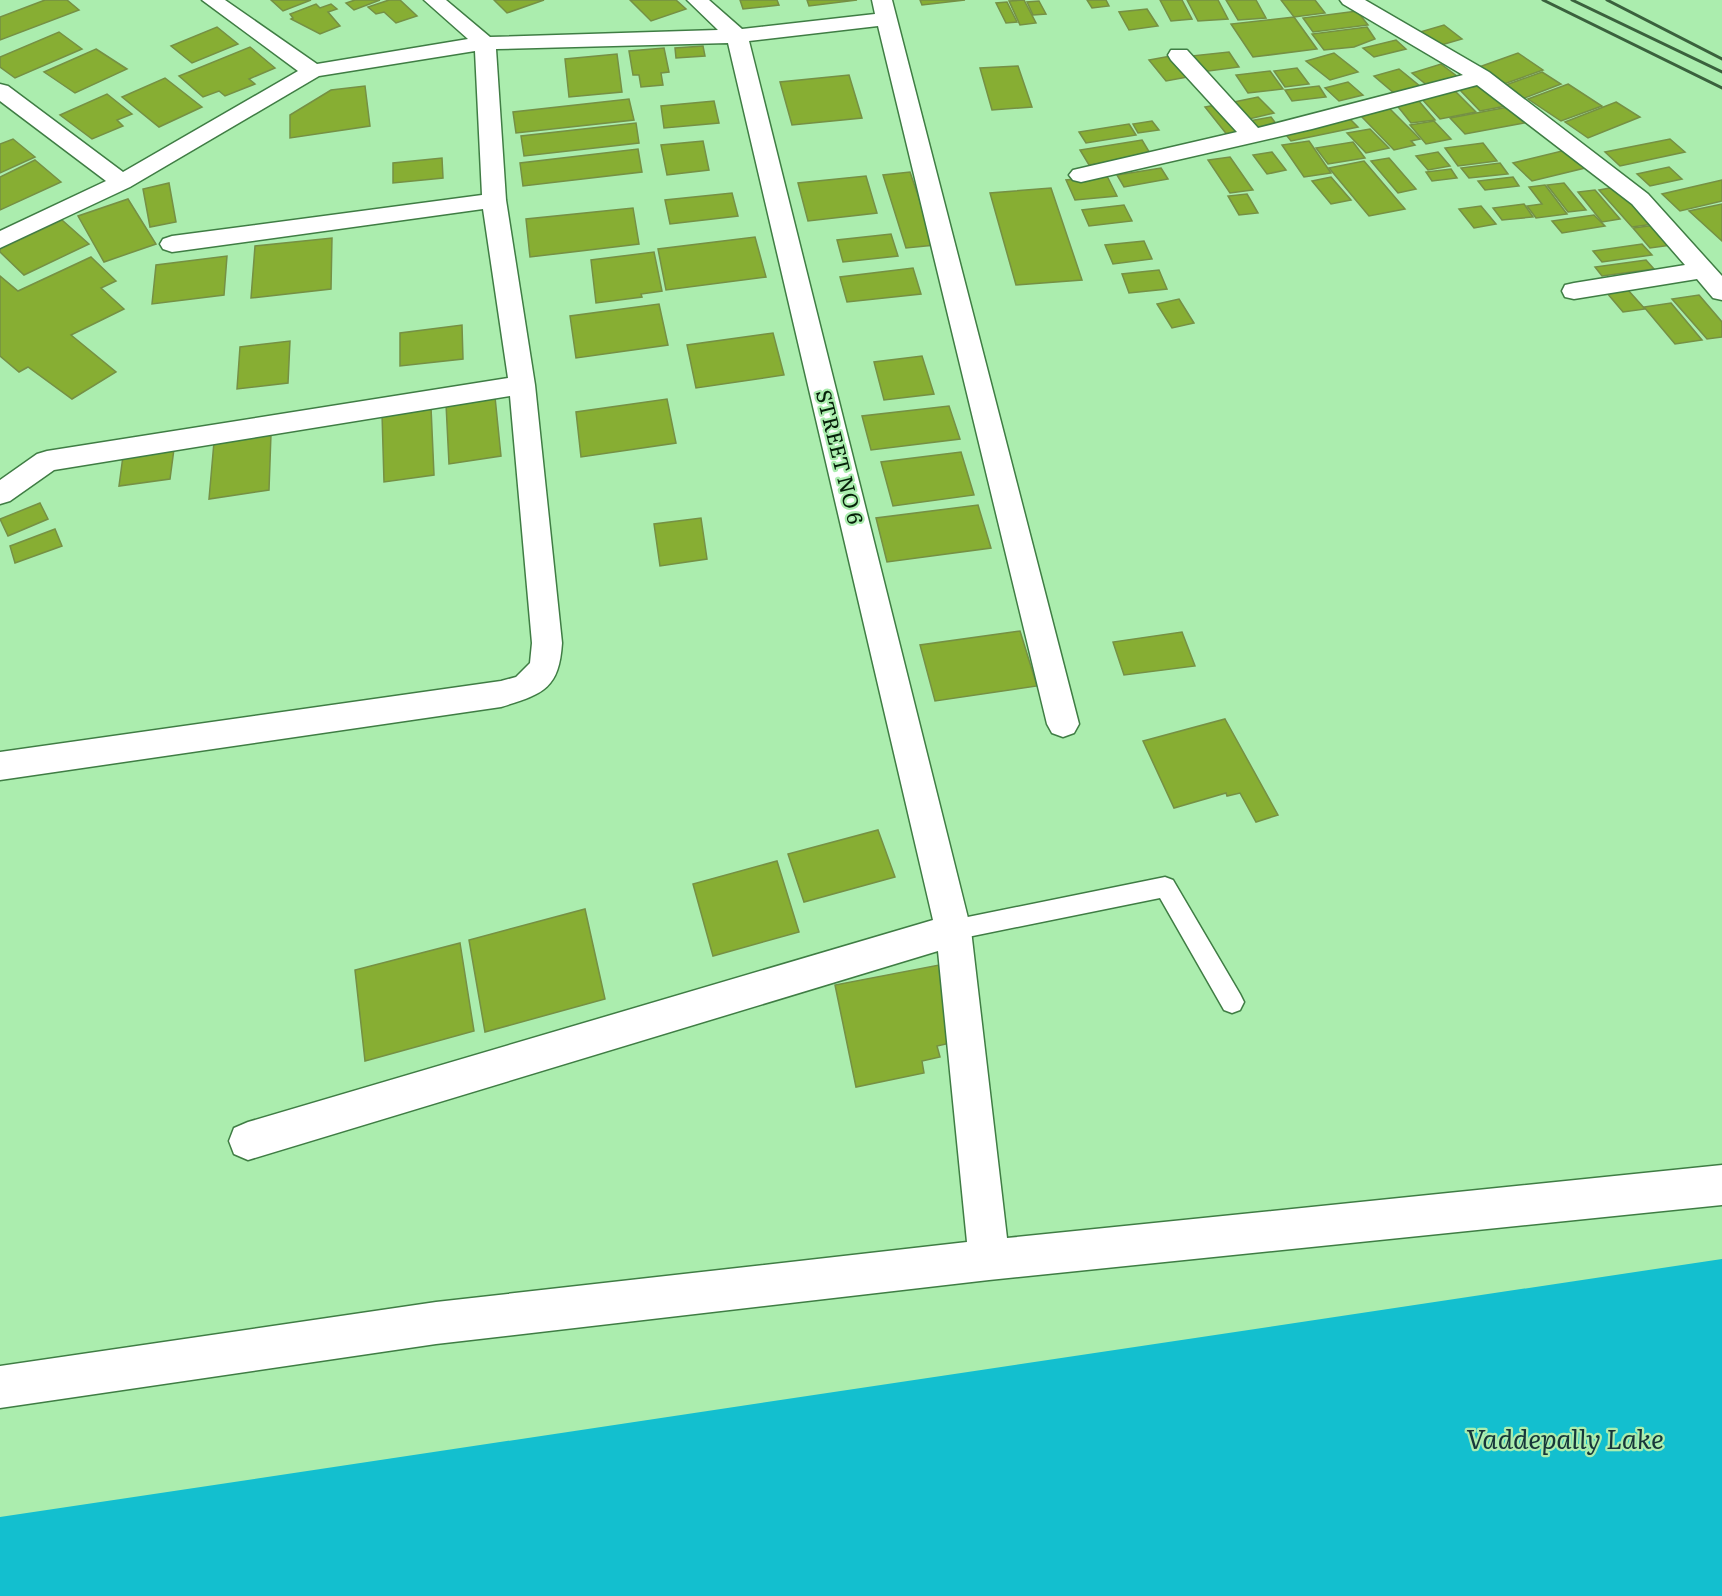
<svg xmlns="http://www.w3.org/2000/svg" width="1722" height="1596" font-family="Literata,serif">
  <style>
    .water { fill: #13bfcf }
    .building { fill: #87ae33; stroke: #759044; stroke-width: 1.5 }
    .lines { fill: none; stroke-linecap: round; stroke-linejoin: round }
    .service-casing { stroke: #3f7d44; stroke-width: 3 }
    .minor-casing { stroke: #3f7d44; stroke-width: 3 }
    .service { fill: #fff; fill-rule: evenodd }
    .minor { fill: #fff; fill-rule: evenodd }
    .rail { stroke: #3a613d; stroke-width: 3 }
    .labels { text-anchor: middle; stroke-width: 4.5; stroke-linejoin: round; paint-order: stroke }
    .street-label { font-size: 21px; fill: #07210a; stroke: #abedae }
    .near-water-label { font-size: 27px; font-style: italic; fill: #17363a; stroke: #abedae }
  </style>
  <rect width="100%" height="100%" fill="#abedae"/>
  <path class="water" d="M 1722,1259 L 1722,1596 L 0,1596 L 0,1517 Z"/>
  <g class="building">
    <path d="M 45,0 L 67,0 L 79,10 L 0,40 L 0,17 Z"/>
    <path d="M 271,0 L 311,0 L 283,11 Z"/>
    <path d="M 355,0 L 380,0 L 354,10 L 346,3 Z"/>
    <path d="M 389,0 L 400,0 L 417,16 L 396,23 L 384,12 L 376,14 L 368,7 Z"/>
    <path d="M 494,0 L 544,0 L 507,13 Z"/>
    <path d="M 630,0 L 676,0 L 686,9 L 651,21 Z"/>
    <path d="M 740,0 L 777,0 L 779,5 L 743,9 Z"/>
    <path d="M 807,0 L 857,0 L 809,6 Z"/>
    <path d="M 920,0 L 965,0 L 922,5 Z"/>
    <path d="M 1024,0 L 1036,23 L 1020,25 L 1009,1 Z"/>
    <path d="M 1087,0 L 1106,0 L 1109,6 L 1092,8 Z"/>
    <path d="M 1160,0 L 1182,0 L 1192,19 L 1171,21 Z"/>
    <path d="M 1187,0 L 1218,0 L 1228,19 L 1198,21 Z"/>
    <path d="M 1226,0 L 1256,0 L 1266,18 L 1238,20 Z"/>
    <path d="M 1281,0 L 1315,0 L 1325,13 L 1294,17 Z"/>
    <path d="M 1039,1 L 1046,14 L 1033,15 L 1027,2 Z"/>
    <path d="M 1007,2 L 1017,22 L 1006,23 L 996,3 Z"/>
    <path d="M 316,4 L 320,8 L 331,4 L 337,9 L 328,12 L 340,26 L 320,34 L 291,19 L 293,18 L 290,14 Z"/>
    <path d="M 1147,9 L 1158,26 L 1129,30 L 1119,12 Z"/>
    <path d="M 1357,11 L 1368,25 L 1313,32 L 1303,18 Z"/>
    <path d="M 1294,17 L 1317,49 L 1253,57 L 1231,24 Z"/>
    <path d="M 1444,25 L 1462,39 L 1438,46 L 1420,32 Z"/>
    <path d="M 217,27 L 238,44 L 192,63 L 171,46 Z"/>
    <path d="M 1367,27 L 1375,39 L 1354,47 L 1324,50 L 1312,34 Z"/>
    <path d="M 59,32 L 82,49 L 15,78 L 0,67 L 0,57 Z"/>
    <path d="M 1396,40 L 1406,49 L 1374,57 L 1363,48 Z"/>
    <path d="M 703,46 L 705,56 L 676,58 L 675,48 Z"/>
    <path d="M 250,47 L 275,68 L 249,79 L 255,84 L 225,96 L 219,91 L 203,97 L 179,76 Z"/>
    <path d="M 664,48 L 669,72 L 661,73 L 663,85 L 641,87 L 639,75 L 633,75 L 629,51 Z"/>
    <path d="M 96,49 L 127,69 L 75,93 L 44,72 Z"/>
    <path d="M 1229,52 L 1239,67 L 1201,72 L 1191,56 Z"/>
    <path d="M 1334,53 L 1358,72 L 1330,80 L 1306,61 Z"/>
    <path d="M 1518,53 L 1543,70 L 1504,84 L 1479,67 Z"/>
    <path d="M 617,54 L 622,92 L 569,97 L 565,59 Z"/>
    <path d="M 1176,55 L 1193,76 L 1166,81 L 1149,60 Z"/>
    <path d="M 1441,64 L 1458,77 L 1428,86 L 1412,73 Z"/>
    <path d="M 1018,66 L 1032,107 L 992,110 L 980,68 Z"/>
    <path d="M 1297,68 L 1309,84 L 1285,87 L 1274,71 Z"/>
    <path d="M 1399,69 L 1421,87 L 1395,94 L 1374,76 Z"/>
    <path d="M 1270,71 L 1283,89 L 1248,93 L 1236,75 Z"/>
    <path d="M 1542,72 L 1561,84 L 1522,99 L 1503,86 Z"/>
    <path d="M 849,75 L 862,118 L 792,125 L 780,82 Z"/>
    <path d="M 165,78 L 202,107 L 159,127 L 122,97 Z"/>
    <path d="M 1348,82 L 1363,95 L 1339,101 L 1325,88 Z"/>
    <path d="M 1568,84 L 1602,106 L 1561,121 L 1528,99 Z"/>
    <path d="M 1485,85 L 1506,106 L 1480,111 L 1459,89 Z"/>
    <path d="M 365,86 L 370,126 L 290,138 L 290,115 L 331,90 Z"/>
    <path d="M 1319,86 L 1326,97 L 1292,101 L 1285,90 Z"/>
    <path d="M 1455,91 L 1476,112 L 1440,119 L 1420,97 Z"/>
    <path d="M 107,94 L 132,114 L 117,120 L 123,126 L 92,139 L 60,115 Z"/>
    <path d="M 1258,97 L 1274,113 L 1245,120 L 1229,103 Z"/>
    <path d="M 629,99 L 634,120 L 516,133 L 513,112 Z"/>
    <path d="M 1418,100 L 1435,120 L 1411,123 L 1395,103 Z"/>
    <path d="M 714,101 L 719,123 L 664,128 L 661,106 Z"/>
    <path d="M 1616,102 L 1640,117 L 1588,138 L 1565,122 Z"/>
    <path d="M 1221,104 L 1246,132 L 1228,136 L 1205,107 Z"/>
    <path d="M 1508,107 L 1524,123 L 1465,134 L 1450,118 Z"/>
    <path d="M 1389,108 L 1420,139 L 1411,141 L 1415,145 L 1394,150 L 1359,114 Z"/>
    <path d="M 1271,117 L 1277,125 L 1256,129 L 1249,121 Z"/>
    <path d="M 1349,118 L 1358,127 L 1291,141 L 1283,131 Z"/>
    <path d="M 1152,121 L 1159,130 L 1138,133 L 1133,124 Z"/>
    <path d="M 1434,121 L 1451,139 L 1426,144 L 1410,125 Z"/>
    <path d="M 636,123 L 639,143 L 524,156 L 521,136 Z"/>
    <path d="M 1129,124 L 1136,135 L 1086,143 L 1079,132 Z"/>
    <path d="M 1370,129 L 1389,148 L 1366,153 L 1347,133 Z"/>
    <path d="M 13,139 L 35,157 L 0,173 L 0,144 Z"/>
    <path d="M 1670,139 L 1685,152 L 1620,166 L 1605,152 Z"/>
    <path d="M 1142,140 L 1151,155 L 1089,165 L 1080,150 Z"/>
    <path d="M 703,141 L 709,170 L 667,175 L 661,145 Z"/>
    <path d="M 1309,141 L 1331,173 L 1304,177 L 1282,145 Z"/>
    <path d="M 1353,142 L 1365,158 L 1328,164 L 1316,148 Z"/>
    <path d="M 1483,143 L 1497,161 L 1458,166 L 1445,148 Z"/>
    <path d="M 638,149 L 642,172 L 523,186 L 520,163 Z"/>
    <path d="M 1566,150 L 1585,168 L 1532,181 L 1513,163 Z"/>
    <path d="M 1272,152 L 1286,170 L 1267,174 L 1253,155 Z"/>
    <path d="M 1438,152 L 1450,166 L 1428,170 L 1416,156 Z"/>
    <path d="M 1230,157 L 1253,190 L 1230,193 L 1208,160 Z"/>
    <path d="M 442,158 L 443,178 L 393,183 L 393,163 Z"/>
    <path d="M 1389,158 L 1416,189 L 1398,193 L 1371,161 Z"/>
    <path d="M 35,160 L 61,182 L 0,210 L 0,177 Z"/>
    <path d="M 1364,161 L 1405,209 L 1369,216 L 1329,168 Z"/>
    <path d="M 1500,163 L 1508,174 L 1469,178 L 1461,168 Z"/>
    <path d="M 1669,167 L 1682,179 L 1650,186 L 1637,174 Z"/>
    <path d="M 1161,168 L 1168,179 L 1124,187 L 1117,175 Z"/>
    <path d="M 1451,169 L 1457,178 L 1432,181 L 1426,172 Z"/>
    <path d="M 910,172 L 935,245 L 906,248 L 883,175 Z"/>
    <path d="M 866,176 L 877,213 L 808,221 L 798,183 Z"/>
    <path d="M 1107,176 L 1117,196 L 1075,200 L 1066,180 Z"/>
    <path d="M 1331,177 L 1351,200 L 1331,204 L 1312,181 Z"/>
    <path d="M 1513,177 L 1519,186 L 1485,190 L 1478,181 Z"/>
    <path d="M 1722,180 L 1722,201 L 1680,211 L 1662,194 Z"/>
    <path d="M 169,183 L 176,222 L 150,227 L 143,189 Z"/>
    <path d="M 1564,183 L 1586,210 L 1568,212 L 1547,185 Z"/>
    <path d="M 1545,185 L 1567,214 L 1536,218 L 1527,206 L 1542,204 L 1529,187 Z"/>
    <path d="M 1620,186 L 1654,224 L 1632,227 L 1599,190 Z"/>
    <path d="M 1051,188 L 1082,280 L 1016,285 L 990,193 Z"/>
    <path d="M 1595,190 L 1620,219 L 1602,222 L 1578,192 Z"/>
    <path d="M 732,193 L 738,216 L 670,224 L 665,200 Z"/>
    <path d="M 1247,194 L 1258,213 L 1239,215 L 1228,196 Z"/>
    <path d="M 128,199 L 156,244 L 104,262 L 78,216 Z"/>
    <path d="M 1524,204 L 1533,217 L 1502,220 L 1493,208 Z"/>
    <path d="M 1722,204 L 1722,241 L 1689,211 Z"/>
    <path d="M 1124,205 L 1132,221 L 1089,226 L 1082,210 Z"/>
    <path d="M 1481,206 L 1496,224 L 1474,228 L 1459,209 Z"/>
    <path d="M 633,208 L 639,244 L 530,257 L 526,219 Z"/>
    <path d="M 1594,215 L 1605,226 L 1562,233 L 1552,221 Z"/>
    <path d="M 62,220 L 89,244 L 24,275 L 0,252 L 0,249 Z"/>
    <path d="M 1656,225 L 1672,245 L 1650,248 L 1633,228 Z"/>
    <path d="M 891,234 L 898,256 L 843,262 L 837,240 Z"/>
    <path d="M 755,237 L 766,277 L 666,290 L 658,249 Z"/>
    <path d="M 332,238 L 331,289 L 251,298 L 255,246 Z"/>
    <path d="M 1144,241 L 1152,259 L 1113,264 L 1105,245 Z"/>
    <path d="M 1642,244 L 1652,255 L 1602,262 L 1593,251 Z"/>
    <path d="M 654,252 L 662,291 L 641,294 L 642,297 L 596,303 L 591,260 Z"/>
    <path d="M 227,256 L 224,295 L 152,304 L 156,265 Z"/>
    <path d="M 91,257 L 116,281 L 101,288 L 124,309 L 71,335 L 116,372 L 72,399 L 28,367 L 19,372 L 0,356 L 0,276 L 18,291 Z"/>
    <path d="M 1646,260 L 1654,269 L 1602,276 L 1595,267 Z"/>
    <path d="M 913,268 L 921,294 L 847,302 L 840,277 Z"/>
    <path d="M 1159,270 L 1167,289 L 1129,293 L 1122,274 Z"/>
    <path d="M 1628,290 L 1645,309 L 1623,312 L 1607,293 Z"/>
    <path d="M 1699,295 L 1722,322 L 1722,337 L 1707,339 L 1672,299 Z"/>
    <path d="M 1179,299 L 1194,323 L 1172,328 L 1157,304 Z"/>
    <path d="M 1671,303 L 1702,340 L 1675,344 L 1644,307 Z"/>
    <path d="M 659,304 L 668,345 L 576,358 L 570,316 Z"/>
    <path d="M 462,325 L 463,359 L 400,366 L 400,333 Z"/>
    <path d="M 773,333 L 784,375 L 696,388 L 687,345 Z"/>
    <path d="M 290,341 L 288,383 L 237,389 L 240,347 Z"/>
    <path d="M 922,356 L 934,394 L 884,400 L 874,362 Z"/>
    <path d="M 495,397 L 501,456 L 449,464 L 446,404 Z"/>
    <path d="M 667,399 L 676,443 L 581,457 L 576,412 Z"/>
    <path d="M 949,406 L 960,439 L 871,450 L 862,416 Z"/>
    <path d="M 431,407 L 434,475 L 384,482 L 382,414 Z"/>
    <path d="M 271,434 L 269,490 L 209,499 L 214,442 Z"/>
    <path d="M 174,449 L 170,479 L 119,486 L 123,456 Z"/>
    <path d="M 961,452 L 974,495 L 893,506 L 881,462 Z"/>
    <path d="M 40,503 L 48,519 L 8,536 L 0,519 Z"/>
    <path d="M 978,505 L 991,548 L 887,562 L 876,518 Z"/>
    <path d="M 701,518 L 707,559 L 660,566 L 654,524 Z"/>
    <path d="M 55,529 L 62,546 L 15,563 L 10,546 Z"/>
    <path d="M 1020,631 L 1037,686 L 935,701 L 920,645 Z"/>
    <path d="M 1182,632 L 1195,666 L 1124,675 L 1113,642 Z"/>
    <path d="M 1225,719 L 1278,815 L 1256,822 L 1240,793 L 1227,796 L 1226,793 L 1174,808 L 1143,741 Z"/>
    <path d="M 878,830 L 895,877 L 804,902 L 788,854 Z"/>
    <path d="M 777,861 L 799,932 L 713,956 L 693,884 Z"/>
    <path d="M 585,909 L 605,999 L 485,1032 L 469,940 Z"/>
    <path d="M 460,943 L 474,1031 L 365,1061 L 355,970 Z"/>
    <path d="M 939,965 L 959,1041 L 937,1046 L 940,1057 L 922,1061 L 924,1073 L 856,1087 L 835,985 Z"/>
  </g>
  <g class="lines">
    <defs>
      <path id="service" d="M 1165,877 L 1173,880 L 1240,994 L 1244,1002 L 1240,1010 L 1232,1013 L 1224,1010 L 1160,898 L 953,940 L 945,937 L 942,930 L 945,923 L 953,920 Z"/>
      <g id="minor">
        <path d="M 202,0 L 225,0 L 317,64 L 468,39 L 424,0 L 446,0 L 490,37 L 718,30 L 687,0 L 709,0 L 742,29 L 875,14 L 872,0 L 892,0 L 1079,724 L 1074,733 L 1063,737 L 1052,733 L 1047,724 L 878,26 L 749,41 L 971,930 L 1007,1238 L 1722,1165 L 1722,1205 L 989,1280 L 436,1344 L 0,1408 L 0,1366 L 436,1302 L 967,1242 L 938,951 L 248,1160 L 234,1154 L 229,1141 L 234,1128 L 248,1122 L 933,920 L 728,43 L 496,49 L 506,200 L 535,385 L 562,643 C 559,690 542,694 501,707 L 0,780 L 0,752 L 501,681 L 516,677 L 530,663 L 532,643 L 510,396 L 54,470 L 10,501 L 0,504 L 0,480 L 37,454 L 47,451 L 508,378 L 483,209 L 172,252 L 163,249 L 160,244 L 163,239 L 172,236 L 482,195 L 475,51 L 319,76 L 130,187 L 0,248 L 0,231 L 106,181 L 0,101 L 0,84 L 8,86 L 123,172 L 298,71 Z"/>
        <path d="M 1340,0 L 1365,0 L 1489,72 L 1648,194 L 1722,276 L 1722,300 L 1713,298 L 1697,279 L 1574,299 L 1565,297 L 1562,291 L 1565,285 L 1574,283 L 1685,265 L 1632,204 L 1477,85 L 1312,129 L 1081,182 L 1073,180 L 1069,175 L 1073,170 L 1237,132 L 1171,60 L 1168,55 L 1171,50 L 1187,50 L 1258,128 L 1463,75 L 1343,4 Z"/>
      </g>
    </defs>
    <use href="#service" class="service-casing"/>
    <use href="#minor" class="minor-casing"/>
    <use href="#service" class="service"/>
    <use href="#minor" class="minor"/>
    <g class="rail">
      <path d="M 1543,0 L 1722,88"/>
      <path d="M 1572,0 L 1722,72"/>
      <path d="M 1607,0 L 1722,59"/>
    </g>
  </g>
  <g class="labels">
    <g class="street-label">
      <text transform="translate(839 457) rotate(76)" y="7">STREET NO 6</text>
    </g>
    <g class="near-water-label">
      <text x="1565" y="1449">Vaddepally Lake</text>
    </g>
  </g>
</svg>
